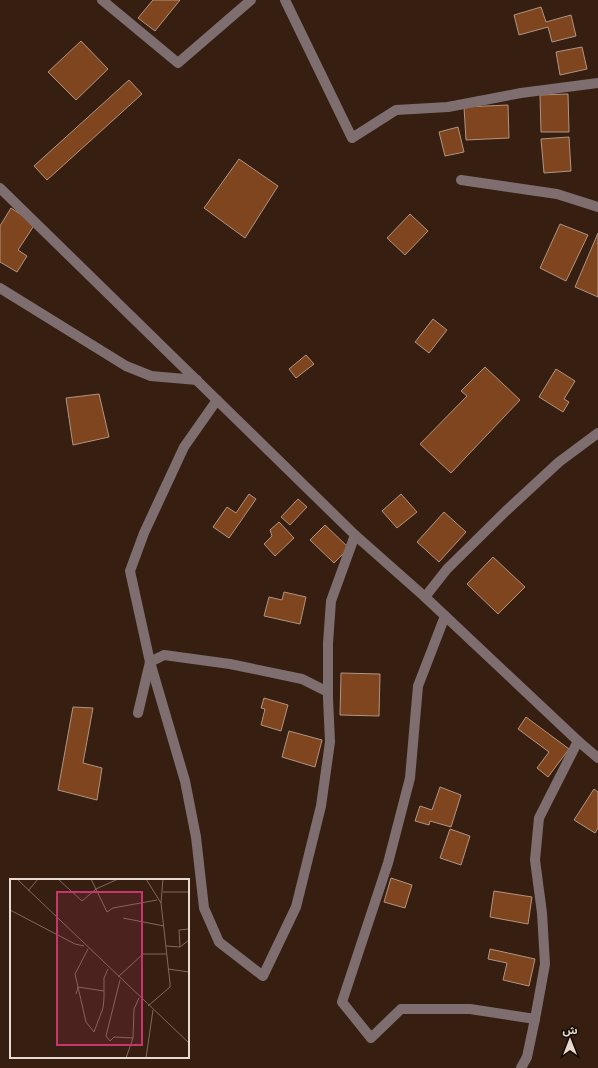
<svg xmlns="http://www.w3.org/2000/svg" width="598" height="1068" font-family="Quicksand,'Noto Sans Arabic',sans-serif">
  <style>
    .building { fill: #7e451f; stroke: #b29483 }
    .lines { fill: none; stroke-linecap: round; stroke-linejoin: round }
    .minor { stroke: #7e6e70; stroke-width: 10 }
    .inset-road { fill: none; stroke: #7e695d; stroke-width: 1 }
    .view { fill: #c8356d; fill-opacity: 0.15; stroke: #c8356d; stroke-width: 2 }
    .inset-edge { fill: none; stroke: #e9d9d0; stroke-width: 2 }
  </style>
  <rect width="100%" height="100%" fill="#361f11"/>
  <g class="building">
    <path d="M 153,0 L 180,0 L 155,31 L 138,18 Z"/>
    <path d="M 541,7 L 546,22 L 571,15 L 576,36 L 552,42 L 548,27 L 519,35 L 514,15 Z"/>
    <path d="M 81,41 L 108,69 L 76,100 L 48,72 Z"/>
    <path d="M 582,47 L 587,69 L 560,75 L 556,52 Z"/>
    <path d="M 129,80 L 142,94 L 47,180 L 34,166 Z"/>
    <path d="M 568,94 L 569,132 L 541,132 L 540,95 Z"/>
    <path d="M 508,105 L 509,138 L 466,140 L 464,107 Z"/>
    <path d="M 458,127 L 464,152 L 445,156 L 439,132 Z"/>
    <path d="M 569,137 L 571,171 L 544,173 L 541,139 Z"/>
    <path d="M 239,159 L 278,186 L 245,238 L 204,208 Z"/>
    <path d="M 11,208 L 35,224 L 18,250 L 27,256 L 17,272 L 0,262 L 0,226 Z"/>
    <path d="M 410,214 L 428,231 L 405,255 L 387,238 Z"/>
    <path d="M 560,224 L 588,235 L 566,281 L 540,268 Z"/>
    <path d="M 598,233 L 598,297 L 575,287 Z"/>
    <path d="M 433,319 L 447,330 L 429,353 L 415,342 Z"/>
    <path d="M 306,355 L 314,364 L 296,378 L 289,369 Z"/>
    <path d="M 485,367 L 520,400 L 451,473 L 420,444 L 467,396 L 461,391 Z"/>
    <path d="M 556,369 L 575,381 L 564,399 L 569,402 L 563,412 L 539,397 Z"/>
    <path d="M 99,394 L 109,437 L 73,445 L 66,398 Z"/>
    <path d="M 249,494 L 256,499 L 229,538 L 213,527 L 227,507 L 236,513 Z"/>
    <path d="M 401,494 L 417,512 L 397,528 L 382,511 Z"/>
    <path d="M 298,499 L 307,507 L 290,525 L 281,517 Z"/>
    <path d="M 444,512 L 466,532 L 439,562 L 417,542 Z"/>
    <path d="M 279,522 L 294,538 L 275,556 L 264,544 L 272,536 L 270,530 Z"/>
    <path d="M 325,525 L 349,548 L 334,563 L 310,540 Z"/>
    <path d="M 493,557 L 525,587 L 498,614 L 467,584 Z"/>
    <path d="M 284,592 L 306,597 L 300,624 L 264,616 L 269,597 L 282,600 Z"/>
    <path d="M 341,673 L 380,674 L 379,716 L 340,715 Z"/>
    <path d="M 264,698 L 288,705 L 281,731 L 261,725 L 265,709 L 261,708 Z"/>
    <path d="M 73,707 L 93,708 L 83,763 L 102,768 L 97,800 L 58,790 Z"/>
    <path d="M 526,717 L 569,749 L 548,777 L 537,768 L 549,752 L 518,729 Z"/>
    <path d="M 289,731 L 322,740 L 315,767 L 282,757 Z"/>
    <path d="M 440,787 L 461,795 L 451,827 L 430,821 L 429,825 L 415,821 L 420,806 L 432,810 Z"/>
    <path d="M 594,789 L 598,792 L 598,828 L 595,833 L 574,820 Z"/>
    <path d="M 450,829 L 470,836 L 461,865 L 440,858 Z"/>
    <path d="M 391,878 L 412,885 L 405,908 L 384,902 Z"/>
    <path d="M 494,891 L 532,897 L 528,924 L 490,917 Z"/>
    <path d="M 490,949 L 535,959 L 529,986 L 503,980 L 507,963 L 488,959 Z"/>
  </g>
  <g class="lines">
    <g class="minor">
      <path d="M 102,0 L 178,63 L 251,0"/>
      <path d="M 285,0 L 352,138 L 396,110 L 448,107 L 521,93 L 598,83"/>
      <path d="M 461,180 L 557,194 L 598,207"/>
      <path d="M 0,188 L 355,535 L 425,597 L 578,741 L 598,758"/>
      <path d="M 0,288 L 126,366 L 151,376 L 197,380"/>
      <path d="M 425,597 L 447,569 L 506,511 L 559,462 L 598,433"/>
      <path d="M 445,616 L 418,686 L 410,778 L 388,863 L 342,1002 L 371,1038 L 401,1009 L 470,1009 L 535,1019 L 545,964 L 542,913 L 535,860 L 539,818 L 578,741"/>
      <path d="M 328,692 L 302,679 L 230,664 L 164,655 L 150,662 L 185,781 L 196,837 L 204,908 L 219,942 L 263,976 L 296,907 L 321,806 L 330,742 L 328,698 L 328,643 L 331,601 L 355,535"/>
      <path d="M 138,713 L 150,662 L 130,571 L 144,533 L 184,447 L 217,400"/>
      <path d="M 521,1068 L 527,1057 L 535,1019"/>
    </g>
  </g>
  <g transform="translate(10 879)">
    <rect width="179" height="179" fill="#361f11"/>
    <path class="inset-road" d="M 7,0 L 179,164M 48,0 L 72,22 L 86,10 L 108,0M 81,0 L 97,33 L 103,29 L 147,21M 136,0 L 151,24 L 160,104 L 160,108 L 138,127M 18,12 L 28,0M 153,13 L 179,13M 151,24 L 153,0M 0,31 L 65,65 L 74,67M 113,39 L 154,47M 179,50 L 169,51 L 170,68 L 179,61M 156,67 L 170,68M 158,90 L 179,93M 108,98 L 133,75 L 156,75M 110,101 L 96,157 L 100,162 L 104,158 L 123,159 L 124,130 L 129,119M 94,112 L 68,108 L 76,143 L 84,153 L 93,129 L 94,119 L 94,99 L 98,90M 66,115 L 68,108 L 65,95 L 78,70M 116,179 L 123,159M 136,179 L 143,131"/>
    <path class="view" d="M 47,13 L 132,13 L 132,166 L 47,166 Z"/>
    <rect width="179" height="179" class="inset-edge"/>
  </g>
  <g transform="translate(570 1040)" stroke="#160c06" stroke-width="3" paint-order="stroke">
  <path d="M0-3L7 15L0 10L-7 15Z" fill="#e9d9d0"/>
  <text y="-6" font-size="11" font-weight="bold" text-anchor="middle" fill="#e9d9d0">ش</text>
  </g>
</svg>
